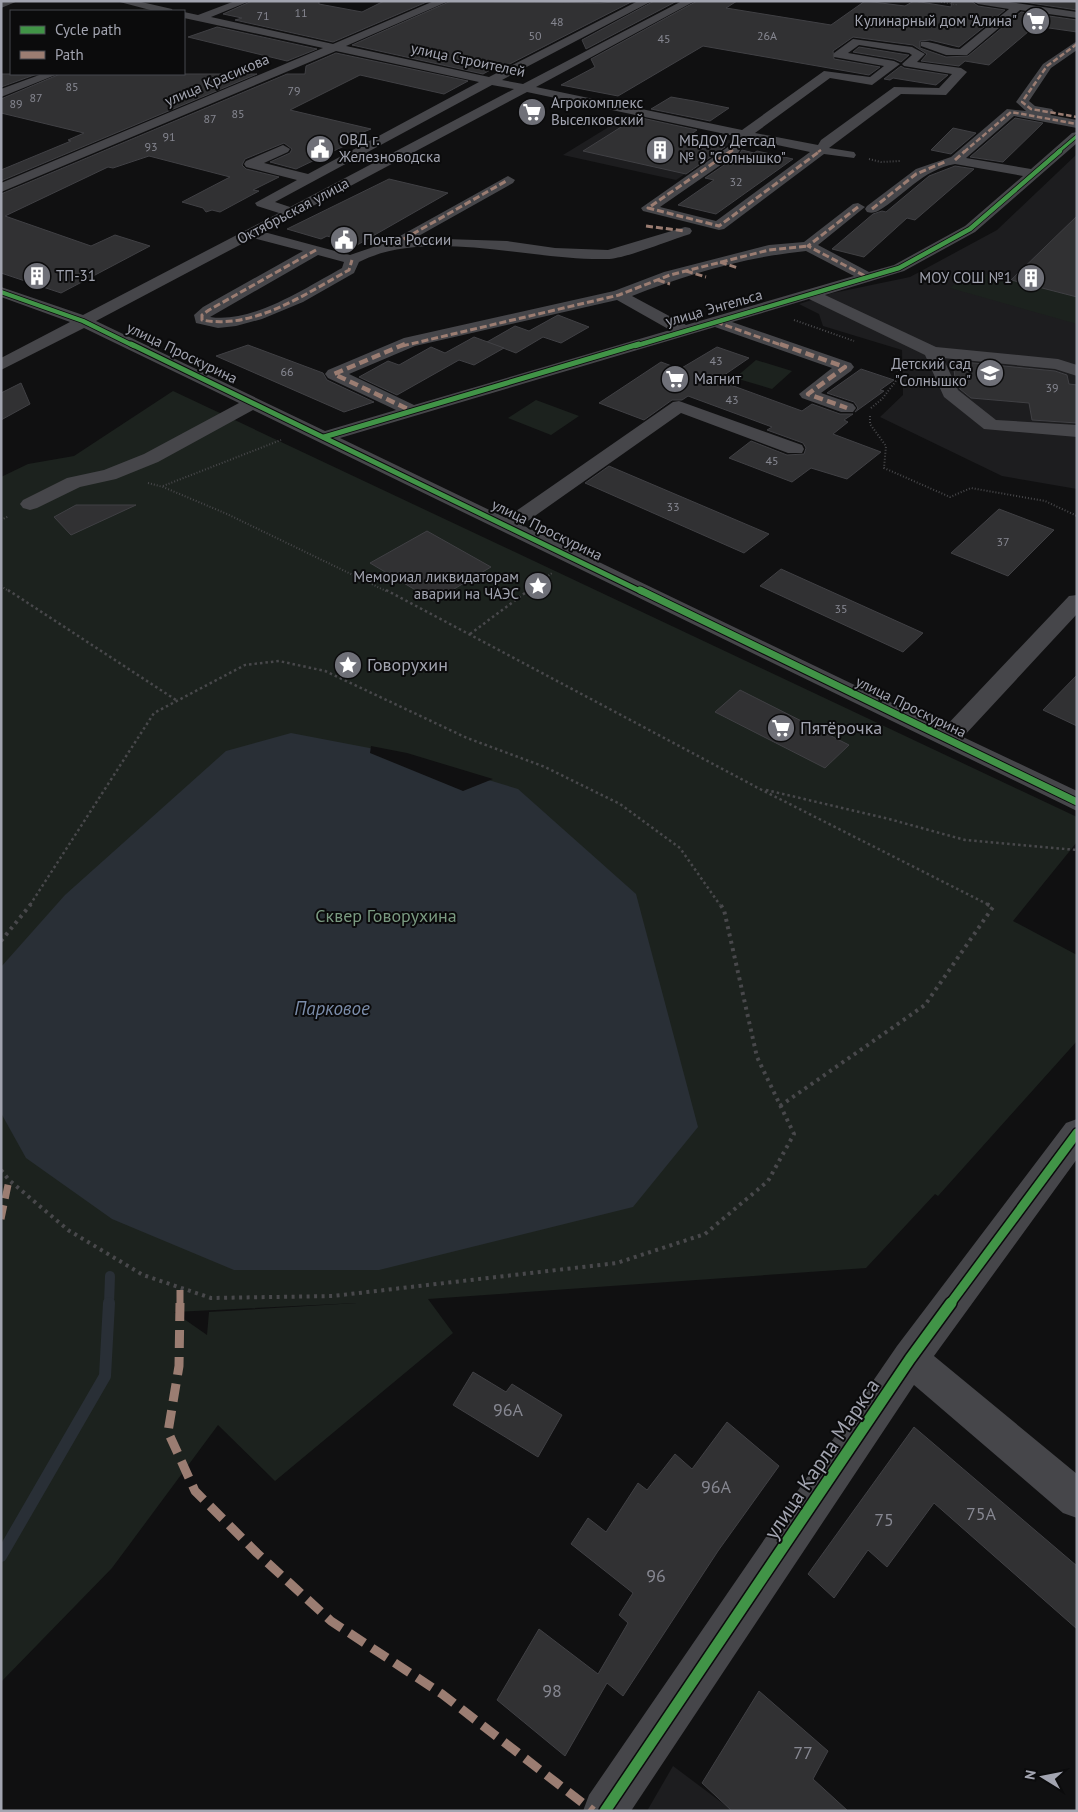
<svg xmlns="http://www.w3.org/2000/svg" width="1078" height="1812" font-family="'PT Sans',sans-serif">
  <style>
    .built { fill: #1d1d1f }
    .green { fill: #1c221e; fill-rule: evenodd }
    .water { fill: #292f36 }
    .pier { fill: #101011 }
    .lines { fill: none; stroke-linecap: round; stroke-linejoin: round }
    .stream-far1 { stroke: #292f36; stroke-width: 10 }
    .stream { stroke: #292f36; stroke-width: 12 }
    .building { fill: #313133; stroke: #404044 }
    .path-far3 { stroke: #48484b; stroke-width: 1; stroke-dasharray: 1 2; stroke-linecap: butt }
    .path-far2 { stroke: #48484b; stroke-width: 2; stroke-dasharray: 1 2; stroke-linecap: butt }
    .path-far1 { stroke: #48484b; stroke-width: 2.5; stroke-dasharray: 2.5 3; stroke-linecap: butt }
    .path { stroke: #48484b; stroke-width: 4; stroke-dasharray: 3 4.5; stroke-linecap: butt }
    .minor { fill: #46464a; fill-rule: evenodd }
    .quiet-far4 { stroke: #9b7d72; stroke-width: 2.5; stroke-dasharray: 5.5 2.5; stroke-linecap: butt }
    .quiet-far3 { stroke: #9b7d72; stroke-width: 3; stroke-dasharray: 7 3; stroke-linecap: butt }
    .quiet-far2 { stroke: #9b7d72; stroke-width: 4.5; stroke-dasharray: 9 4.5; stroke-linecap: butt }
    .quiet-far1 { stroke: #9b7d72; stroke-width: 7; stroke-dasharray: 14 7; stroke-linecap: butt }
    .quiet { stroke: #9b7d72; stroke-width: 9; stroke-dasharray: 18 9; stroke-linecap: butt }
    .cycleway-far5-casing { stroke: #0b0b0c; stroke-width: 4.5 }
    .cycleway-far4-casing { stroke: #0b0b0c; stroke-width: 6 }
    .cycleway-far3-casing { stroke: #0b0b0c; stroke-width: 7 }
    .cycleway-far2-casing { stroke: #0b0b0c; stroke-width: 9 }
    .cycleway-far1-casing { stroke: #0b0b0c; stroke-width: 12 }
    .cycleway-casing { stroke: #0b0b0c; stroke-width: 14 }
    .cycleway-far5 { stroke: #419447; stroke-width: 3 }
    .cycleway-far4 { stroke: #419447; stroke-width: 4.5 }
    .cycleway-far3 { stroke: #419447; stroke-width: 5 }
    .cycleway-far2 { stroke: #419447; stroke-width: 7 }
    .cycleway-far1 { stroke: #419447; stroke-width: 9 }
    .cycleway { stroke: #419447; stroke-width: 11 }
    .labels { text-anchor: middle; stroke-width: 4; stroke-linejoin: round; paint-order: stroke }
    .far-number-label { font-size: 12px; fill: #868791 }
    .far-poi-label { font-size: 15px; fill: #a2a4b0; stroke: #0b0b0c; text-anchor: start }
    .far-street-label { font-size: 15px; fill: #a2a4b0; stroke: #0b0b0c }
    .poi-label { font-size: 18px; fill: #a2a4b0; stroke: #0b0b0c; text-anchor: start }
    .park-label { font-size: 18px; fill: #7a9a81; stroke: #0b0b0c }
    .near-number-label { font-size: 18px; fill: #868791 }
    .water-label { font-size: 19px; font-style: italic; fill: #7b8daa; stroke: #0b0b0c }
    .near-street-label { font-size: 21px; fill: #a2a4b0; stroke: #0b0b0c }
  </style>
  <rect width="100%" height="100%" fill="#101011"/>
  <g class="built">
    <path d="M 625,117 L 734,141 L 676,180 L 563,155 Z"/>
    <path d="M 1077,154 L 1077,489 L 1002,476 L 880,417 L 903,395 L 902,350 L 823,326 L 819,314 L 799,304 L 833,293 L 910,277 L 997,230 Z"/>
    <path d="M 673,1766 L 733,1811 L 647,1811 Z"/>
  </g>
  <g class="green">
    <path d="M 970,270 L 1077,297 L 1077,324 L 950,288 Z"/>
    <path d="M 756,360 L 792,371 L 772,389 L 735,378 Z"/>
    <path d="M 173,391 L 1077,817 L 1077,842 L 1013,921 L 1077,955 L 1077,1041 L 938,1196 L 935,1194 L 866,1268 L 428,1299 L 453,1333 L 275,1481 L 218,1425 L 112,1568 L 1,1682 L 1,477 L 28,464 L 74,456 ZM 357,1303 L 209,1312 L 207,1335 L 174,1312 Z"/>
    <path d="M 536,400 L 579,416 L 551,435 L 508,418 Z"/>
  </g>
  <path class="water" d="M 291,733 L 406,755 L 518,789 L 636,894 L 698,1127 L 633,1207 L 379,1270 L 234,1270 L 112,1219 L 26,1158 L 1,1113 L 1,967 L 65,895 L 226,751 Z"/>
  <path class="pier" d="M 371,746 L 407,753 L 493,779 L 463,791 L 370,753 Z"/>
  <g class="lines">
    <path class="stream-far1" d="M 109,1304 L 110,1276"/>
    <path class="stream" d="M 1,1556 L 105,1376 L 109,1303"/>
  </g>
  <g class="building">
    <path d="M 252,1 L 319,1 L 319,4 L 362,12 L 384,1 L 429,1 L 333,42 L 235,20 L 242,18 L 223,14 Z"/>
    <path d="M 451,1 L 600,3 L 633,1 L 498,70 L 492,69 L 483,74 L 352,45 Z"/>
    <path d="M 654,1 L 677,1 L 586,49 L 582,40 Z"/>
    <path d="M 697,1 L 737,1 L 726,8 L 831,25 L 865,1 L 905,6 L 914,1 L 951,7 L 952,1 L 971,1 L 978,6 L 1005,10 L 959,47 L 930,40 L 920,41 L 920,48 L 946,57 L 968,56 L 1021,12 L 1077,20 L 1077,32 L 1035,26 L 989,65 L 965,61 L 959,66 L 921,61 L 927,54 L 913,45 L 853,37 L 833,51 L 834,59 L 880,67 L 869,75 L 703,46 L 618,96 L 561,85 L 595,67 L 591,59 Z"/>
    <path d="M 1017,1 L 1077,1 L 1077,10 Z"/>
    <path d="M 217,27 L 317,49 L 287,61 L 188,37 Z"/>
    <path d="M 859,47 L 908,55 L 909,55 L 901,62 L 894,59 L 853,52 Z"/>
    <path d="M 336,53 L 468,81 L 444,94 L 360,75 L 290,110 L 371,129 L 356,135 L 363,137 L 296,169 L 270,162 L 290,153 L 292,149 L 284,143 L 245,159 L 242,165 L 246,169 L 279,177 L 253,190 L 259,191 L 220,212 L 212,210 L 206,212 L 203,208 L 182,202 L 230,177 L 149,156 L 113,168 L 108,167 L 5,216 L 91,246 L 115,235 L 150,246 L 61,293 L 1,273 L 1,194 L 287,74 L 305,74 L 306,66 Z"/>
    <path d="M 901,66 L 904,68 L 948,75 L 936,85 L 893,78 L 890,80 L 884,79 Z"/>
    <path d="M 1,74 L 37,74 L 1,87 Z"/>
    <path d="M 60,74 L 257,74 L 1,181 L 1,170 L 71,141 L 68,140 L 84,133 L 1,113 L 1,99 Z"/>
    <path d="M 671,97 L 694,101 L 729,108 L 710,121 L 651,109 Z"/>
    <path d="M 637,117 L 697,130 L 685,138 L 725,147 L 686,174 L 583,151 Z"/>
    <path d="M 1015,118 L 1043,123 L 1003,162 L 970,157 Z"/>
    <path d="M 953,128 L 976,133 L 951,154 L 931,150 Z"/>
    <path d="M 742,150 L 754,153 L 757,151 L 793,159 L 716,214 L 678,205 L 714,180 L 705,178 L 739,155 Z"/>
    <path d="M 955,166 L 974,169 L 915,220 L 907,218 L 864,257 L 832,249 L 873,214 L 882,211 L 886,212 L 929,176 Z"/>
    <path d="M 389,179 L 448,193 L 357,245 L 327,236 L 321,239 L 287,229 Z"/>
    <path d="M 1077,216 L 1077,297 L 1011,280 Z"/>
    <path d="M 558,315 L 589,327 L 561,343 L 543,337 L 516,353 L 487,342 L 515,326 L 529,331 Z"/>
    <path d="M 474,337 L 504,348 L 474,365 L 459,360 L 397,395 L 359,377 L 388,361 L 399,365 L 431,347 L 445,353 Z"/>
    <path d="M 248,345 L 323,373 L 327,380 L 374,402 L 344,412 L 216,356 Z"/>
    <path d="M 717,347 L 749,358 L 717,380 L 802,411 L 812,404 L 840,414 L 853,414 L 844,420 L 848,422 L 833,434 L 881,452 L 847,479 L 811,468 L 792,482 L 729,458 L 751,441 L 787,455 L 804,454 L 806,448 L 803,443 L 767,430 L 772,427 L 688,396 L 682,400 L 672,400 L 644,420 L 599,403 L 661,362 L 680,369 Z"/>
    <path d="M 953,361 L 1055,371 L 1067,375 L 1069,384 L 1077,385 L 1077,423 L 1032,420 L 1029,403 L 971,398 L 960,389 L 955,378 Z"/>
    <path d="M 861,369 L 894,380 L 880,390 L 884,391 L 855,412 L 858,408 L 854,402 L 827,393 Z"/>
    <path d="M 21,383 L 30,404 L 1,420 L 1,393 Z"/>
    <path d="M 609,466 L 769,534 L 744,553 L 585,483 Z"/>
    <path d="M 76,505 L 136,505 L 71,535 L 54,517 Z"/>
    <path d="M 999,509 L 1054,530 L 1008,576 L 951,553 Z"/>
    <path d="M 427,531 L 491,567 L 434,601 L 370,563 Z"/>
    <path d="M 781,569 L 923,633 L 903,652 L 760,586 Z"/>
    <path d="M 1077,675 L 1077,726 L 1043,710 Z"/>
    <path d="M 740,690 L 849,745 L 825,768 L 715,712 Z"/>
    <path d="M 473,1372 L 506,1392 L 512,1384 L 562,1415 L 538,1457 L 453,1405 Z"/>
    <path d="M 727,1422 L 779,1466 L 718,1551 L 623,1696 L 607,1683 L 565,1756 L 497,1700 L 539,1629 L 598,1674 L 628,1623 L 619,1615 L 633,1593 L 571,1544 L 588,1518 L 606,1532 L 638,1483 L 647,1490 L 675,1454 L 692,1469 Z"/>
    <path d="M 914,1427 L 1077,1566 L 1077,1629 L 934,1503 L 887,1567 L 868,1550 L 834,1598 L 808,1574 Z"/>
    <path d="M 759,1691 L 828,1751 L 813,1779 L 848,1811 L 732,1811 L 702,1783 Z"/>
  </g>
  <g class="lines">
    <g class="path-far3">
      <path d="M 935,1 L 958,5"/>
      <path d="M 960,25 L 969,18"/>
    </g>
    <g class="path-far2">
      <path d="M 869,159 L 881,162 L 900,161"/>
      <path d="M 794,320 L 854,341"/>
      <path d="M 871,408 L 882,399 L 899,377 L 895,358"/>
      <path d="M 870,416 L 870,424 L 886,446 L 884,468 L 950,497 L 971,488 L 1045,501 L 1077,516"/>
      <path d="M 148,483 L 163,487 L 227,514 L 388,592"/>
      <path d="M 163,486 L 281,440"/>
      <path d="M 1,520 L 9,516"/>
      <path d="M 1,586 L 10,592"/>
      <path d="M 527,592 L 552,573"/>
    </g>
    <g class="path-far1">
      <path d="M 8,590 L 176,700"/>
      <path d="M 386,590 L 760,789 L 989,905"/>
      <path d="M 470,634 L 529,590"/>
      <path d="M 766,790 L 889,819 L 965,840 L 1077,850"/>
      <path d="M 30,905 L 154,713 L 245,665 L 279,661 L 325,671 L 467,738 L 545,767 L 620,804 L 680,848 L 720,905"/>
    </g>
    <g class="path">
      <path d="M 1,941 L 31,904"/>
      <path d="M 780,1106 L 925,1005 L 993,907 L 987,904"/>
      <path d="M 1,1170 L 9,1180 L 68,1230 L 143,1275 L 211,1298 L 333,1296 L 617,1263 L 705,1234 L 768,1181 L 794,1134 L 757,1057 L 724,910 L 720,904"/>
    </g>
    <g class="minor">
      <path d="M 1,1 L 18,1 L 1,8 Z"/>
      <path d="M 116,1 L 137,1 L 172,9 L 173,11 L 154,11 Z"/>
      <path d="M 235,1 L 250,1 L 211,17 L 333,44 L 434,1 L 449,1 L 346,46 L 489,77 L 638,1 L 652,1 L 502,80 L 523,84 L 682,1 L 695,1 L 536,87 L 742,130 L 824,71 L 870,77 L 884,66 L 834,57 L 834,53 L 853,39 L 912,47 L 925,54 L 917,62 L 961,68 L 967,72 L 946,95 L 901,94 L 829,148 L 854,152 L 856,155 L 854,158 L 824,154 L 724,229 L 719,230 L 643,211 L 641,208 L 728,147 L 738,147 L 740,150 L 738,153 L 660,207 L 716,221 L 810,152 L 527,92 L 264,232 L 350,255 L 391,241 L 508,176 L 515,180 L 513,183 L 415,238 L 507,241 L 555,248 L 608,250 L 685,227 L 690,228 L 692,231 L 690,234 C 670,240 625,259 607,259 C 530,261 428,227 359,262 L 354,273 L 303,302 L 262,319 L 236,326 L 218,328 L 196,323 L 194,315 L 203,307 L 303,251 L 253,238 L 96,321 L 325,431 L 396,410 L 328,378 L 325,374 L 328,370 L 404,338 L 614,291 L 664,272 L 769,245 L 804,242 L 853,204 L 858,203 L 865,207 L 818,245 L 869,272 L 894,265 L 965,226 L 1023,176 L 955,164 C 922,170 905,195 878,211 C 874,213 871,213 867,212 L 865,209 L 867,206 L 916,169 L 951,157 L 1007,109 L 1026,111 L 1016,102 L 1043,64 L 1077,41 L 1077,50 L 1051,68 L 1029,101 L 1035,106 L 1052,109 L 1054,112 L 1050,115 L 1077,120 L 1077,128 L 1014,116 L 966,158 L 1031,169 L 1072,133 L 1077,132 L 1077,143 L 975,232 L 904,271 L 825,295 L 936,347 L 1058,359 L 1077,365 L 1077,376 L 1055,369 L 943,358 L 958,390 L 996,420 L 1077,425 L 1077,437 L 984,429 L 944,397 L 925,355 L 809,299 L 732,322 L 851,363 L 854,367 L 851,371 L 821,393 L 853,404 L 856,408 L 853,412 L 841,412 L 802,398 L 799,394 L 832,368 L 715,327 L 340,438 L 506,518 L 673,402 L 679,401 L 802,445 L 804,449 L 802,453 L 788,453 L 681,413 L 522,525 L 944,728 L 1069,596 L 1077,595 L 1077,614 L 963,737 L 1077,791 L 1077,811 L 253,410 L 158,462 L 116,479 L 80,487 L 37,508 L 30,510 L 23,508 L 20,504 L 23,500 L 67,478 L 104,470 L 144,454 L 239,403 L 84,328 L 1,370 L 1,358 L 70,322 L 1,297 L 1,287 L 83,315 L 279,213 L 257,206 L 255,203 L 297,180 L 246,167 L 244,164 L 246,161 L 283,145 L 290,149 L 288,152 L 264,163 L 308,174 L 479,82 L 336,51 L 1,192 L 1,183 L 323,48 L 184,18 L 184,12 L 198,15 ZM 859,45 L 909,53 L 912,55 L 902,64 L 904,66 L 952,74 L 939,88 L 894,87 L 821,140 L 818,145 L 755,133 L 830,78 L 872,85 L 900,64 L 894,61 L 848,53 ZM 492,85 L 514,89 L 290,207 L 275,202 ZM 806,251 L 854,276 L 686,325 L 632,296 C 688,274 746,257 806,251 ZM 318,255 L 344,262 L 342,268 C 307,287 252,324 210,317 ZM 617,300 L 670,330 L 414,405 L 349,374 L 415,346 Z"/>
      <path d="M 973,1 L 1002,1 L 1077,12 L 1077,18 L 1020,10 L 967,55 L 946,55 L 921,46 L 921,42 C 931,40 948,49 960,49 L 1009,9 L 978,4 Z"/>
      <path d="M 42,74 L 58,74 L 1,97 L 1,89 Z"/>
      <path d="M 1077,1119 L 1077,1159 L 934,1356 L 1077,1474 L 1077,1518 L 1063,1513 L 914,1385 L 631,1811 L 583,1811 L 589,1795 L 897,1346 L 1066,1123 Z"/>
    </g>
    <g class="quiet-far4">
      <path d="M 1077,44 L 1047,66 L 1022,102 L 1031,109 L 1077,117"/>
      <path d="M 730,152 L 733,150"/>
      <path d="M 818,152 L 821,150"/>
      <path d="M 964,152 L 1011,112 L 1077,124"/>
    </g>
    <g class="quiet-far3">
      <path d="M 731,151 L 648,208 L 719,226 L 820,151"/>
      <path d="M 955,160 L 965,151"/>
      <path d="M 858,207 L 808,246 L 867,277"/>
      <path d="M 872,209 L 916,174 L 947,161"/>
      <path d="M 646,226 L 685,231"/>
      <path d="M 395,244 L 508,180"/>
      <path d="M 316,250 L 209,310 L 202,315 L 202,320 C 254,330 305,294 349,270 L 352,260"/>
      <path d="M 720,262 L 738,268"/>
      <path d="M 686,271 L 706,277"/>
      <path d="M 658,280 L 670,284"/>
      <path d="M 716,322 L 784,346"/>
      <path d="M 402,346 L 619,295 L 670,275 L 769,250 L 808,246"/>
    </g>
    <g class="quiet-far2">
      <path d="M 405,344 L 334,374 L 412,411"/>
      <path d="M 780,344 L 845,367 L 808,394 L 847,408"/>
    </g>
    <g class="quiet-far1">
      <path d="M 1,1219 L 9,1180"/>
      <path d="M 180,1304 L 180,1287"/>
    </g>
    <path class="quiet" d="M 180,1303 L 179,1366 L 168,1432 L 195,1491 L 257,1553 L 331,1621 L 442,1694 L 593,1811"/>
    <defs>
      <path id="cycleway-far5" d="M 1058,152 L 1077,136"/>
      <g id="cycleway-far4">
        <path d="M 1,292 L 83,321 L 134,346"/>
        <path d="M 635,346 L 899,268 L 970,229 L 1060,151"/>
      </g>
      <g id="cycleway-far3">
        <path d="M 131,344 L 642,592"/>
        <path d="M 324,437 L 639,344"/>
      </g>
      <path id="cycleway-far2" d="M 640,590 L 1077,802"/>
      <path id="cycleway-far1" d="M 950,1304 L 1077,1133"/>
      <path id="cycleway" d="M 605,1811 L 910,1359 L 951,1303"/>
    </defs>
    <use href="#cycleway-far5" class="cycleway-far5-casing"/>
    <use href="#cycleway-far4" class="cycleway-far4-casing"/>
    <use href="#cycleway-far3" class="cycleway-far3-casing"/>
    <use href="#cycleway-far2" class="cycleway-far2-casing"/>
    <use href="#cycleway-far1" class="cycleway-far1-casing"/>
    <use href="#cycleway" class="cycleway-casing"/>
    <use href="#cycleway-far5" class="cycleway-far5"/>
    <use href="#cycleway-far4" class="cycleway-far4"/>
    <use href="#cycleway-far3" class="cycleway-far3"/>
    <use href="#cycleway-far2" class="cycleway-far2"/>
    <use href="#cycleway-far1" class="cycleway-far1"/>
    <use href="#cycleway" class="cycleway"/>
  </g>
  <defs>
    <symbol id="supermarket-disc" viewBox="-11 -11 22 22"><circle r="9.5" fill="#6f7078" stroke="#0b0b0c"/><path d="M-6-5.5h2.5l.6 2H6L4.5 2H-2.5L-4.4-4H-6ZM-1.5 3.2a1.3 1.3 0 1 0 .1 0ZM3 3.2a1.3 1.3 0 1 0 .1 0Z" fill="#fff"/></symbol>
    <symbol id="civic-disc" viewBox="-11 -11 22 22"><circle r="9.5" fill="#6f7078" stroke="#0b0b0c"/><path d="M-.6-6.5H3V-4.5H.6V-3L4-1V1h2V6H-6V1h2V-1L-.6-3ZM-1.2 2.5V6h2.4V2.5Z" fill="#fff"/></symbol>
    <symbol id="building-disc" viewBox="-11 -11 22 22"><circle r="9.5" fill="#6f7078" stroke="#0b0b0c"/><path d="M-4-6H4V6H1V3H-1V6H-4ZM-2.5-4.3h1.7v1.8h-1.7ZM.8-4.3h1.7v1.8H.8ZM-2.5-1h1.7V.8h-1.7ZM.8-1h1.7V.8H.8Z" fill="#fff"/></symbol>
    <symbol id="school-disc" viewBox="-11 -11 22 22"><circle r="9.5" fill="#6f7078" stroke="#0b0b0c"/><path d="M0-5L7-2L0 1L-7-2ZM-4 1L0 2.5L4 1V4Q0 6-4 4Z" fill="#fff"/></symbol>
    <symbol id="sight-disc" viewBox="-11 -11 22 22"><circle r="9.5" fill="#6f7078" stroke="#0b0b0c"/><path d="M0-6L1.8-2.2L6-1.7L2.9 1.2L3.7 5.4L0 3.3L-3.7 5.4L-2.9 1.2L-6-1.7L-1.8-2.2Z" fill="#fff"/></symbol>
  </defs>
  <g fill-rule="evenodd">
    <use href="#supermarket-disc" x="1020" y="5" width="32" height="32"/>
    <use href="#supermarket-disc" x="516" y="96" width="32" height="32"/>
    <use href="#civic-disc" x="304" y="133" width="32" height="32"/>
    <use href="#building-disc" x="644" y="134" width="32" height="32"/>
    <use href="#civic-disc" x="328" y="224" width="32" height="32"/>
    <use href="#building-disc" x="21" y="260" width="32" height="32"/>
    <use href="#building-disc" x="1015" y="262" width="32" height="32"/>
    <use href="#school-disc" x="974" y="357" width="32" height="32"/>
    <use href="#supermarket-disc" x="659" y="363" width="32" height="32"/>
    <use href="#sight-disc" x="522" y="570" width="32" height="32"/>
    <use href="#sight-disc" x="332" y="649" width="32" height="32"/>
    <use href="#supermarket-disc" x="765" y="712" width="32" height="32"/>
  </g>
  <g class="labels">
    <g class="far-number-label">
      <text x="301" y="17">11</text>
      <text x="263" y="20">71</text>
      <text x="557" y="26">48</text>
      <text x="535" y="40">50</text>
      <text x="767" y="40">26А</text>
      <text x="664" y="43">45</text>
      <text x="72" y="91">85</text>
      <text x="294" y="95">79</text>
      <text x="36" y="102">87</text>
      <text x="16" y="108">89</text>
      <text x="238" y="118">85</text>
      <text x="210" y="123">87</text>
      <text x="169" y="141">91</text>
      <text x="151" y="151">93</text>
      <text x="736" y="186">32</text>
      <text x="716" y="365">43</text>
      <text x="287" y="376">66</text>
      <text x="1052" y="392">39</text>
      <text x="732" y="404">43</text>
      <text x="772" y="465">45</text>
      <text x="673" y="511">33</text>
      <text x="1003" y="546">37</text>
      <text x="841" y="613">35</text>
    </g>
    <g class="far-poi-label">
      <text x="1017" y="26" text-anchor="end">Кулинарный дом "Алина"</text>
      <text x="551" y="108">Агрокомплекс<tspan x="551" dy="17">Выселковский</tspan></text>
      <text x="339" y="145">ОВД г.<tspan x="339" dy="17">Железноводска</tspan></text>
      <text x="679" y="146">МБДОУ Детсад<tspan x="679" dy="17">№ 9 "Солнышко"</tspan></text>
      <text x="363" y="245">Почта России</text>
      <text x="56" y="281">ТП-31</text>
      <text x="1012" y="283" text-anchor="end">МОУ СОШ №1</text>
      <text x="971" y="369" text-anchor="end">Детский сад<tspan x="971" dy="17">"Солнышко"</tspan></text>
      <text x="694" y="384">Магнит</text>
      <text x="519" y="582" text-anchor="end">Мемориал ликвидаторам<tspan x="519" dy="17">аварии на ЧАЭС</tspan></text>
    </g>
    <g class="far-street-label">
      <text transform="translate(468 60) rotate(12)" y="5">улица Строителей</text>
      <text transform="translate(217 80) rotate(-23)" y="5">улица Красикова</text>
      <text transform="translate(293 211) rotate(-28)" y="5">Октябрьская улица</text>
      <text transform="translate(714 308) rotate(-16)" y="5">улица Энгельса</text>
      <text transform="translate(182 353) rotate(26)" y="5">улица Проскурина</text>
      <text transform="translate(547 530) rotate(26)" y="5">улица Проскурина</text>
      <text transform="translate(911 707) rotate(26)" y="5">улица Проскурина</text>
    </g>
    <g class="poi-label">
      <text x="367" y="671">Говорухин</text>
      <text x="800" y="734">Пятёрочка</text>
    </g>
    <g class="park-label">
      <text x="386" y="922">Сквер Говорухина</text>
    </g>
    <g class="near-number-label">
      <text x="508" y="1416">96А</text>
      <text x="716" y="1493">96А</text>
      <text x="981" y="1520">75А</text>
      <text x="884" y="1526">75</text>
      <text x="656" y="1582">96</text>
      <text x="552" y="1697">98</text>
      <text x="803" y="1759">77</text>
    </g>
    <g class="water-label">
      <text x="332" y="1015">Парковое</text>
    </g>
    <g class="near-street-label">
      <text transform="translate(822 1459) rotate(-56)" y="7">улица Карла Маркса</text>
    </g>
  </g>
  <rect width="1078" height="1812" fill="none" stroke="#a2a4b0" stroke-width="5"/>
  <rect x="10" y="10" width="175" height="65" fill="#0b0b0c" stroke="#47484e"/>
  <rect x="20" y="26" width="25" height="8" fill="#419447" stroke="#47484e"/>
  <text x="55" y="35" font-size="15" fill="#a2a4b0">Cycle path</text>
  <rect x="20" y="51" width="25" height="8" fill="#9b7d72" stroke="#47484e"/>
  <text x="55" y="60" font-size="15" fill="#a2a4b0">Path</text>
  <g transform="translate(1043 1777) rotate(280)" stroke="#0b0b0c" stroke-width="4" paint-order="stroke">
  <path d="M0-4L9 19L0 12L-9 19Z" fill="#a2a4b0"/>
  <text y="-8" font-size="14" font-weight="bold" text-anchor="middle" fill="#a2a4b0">N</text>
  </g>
</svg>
